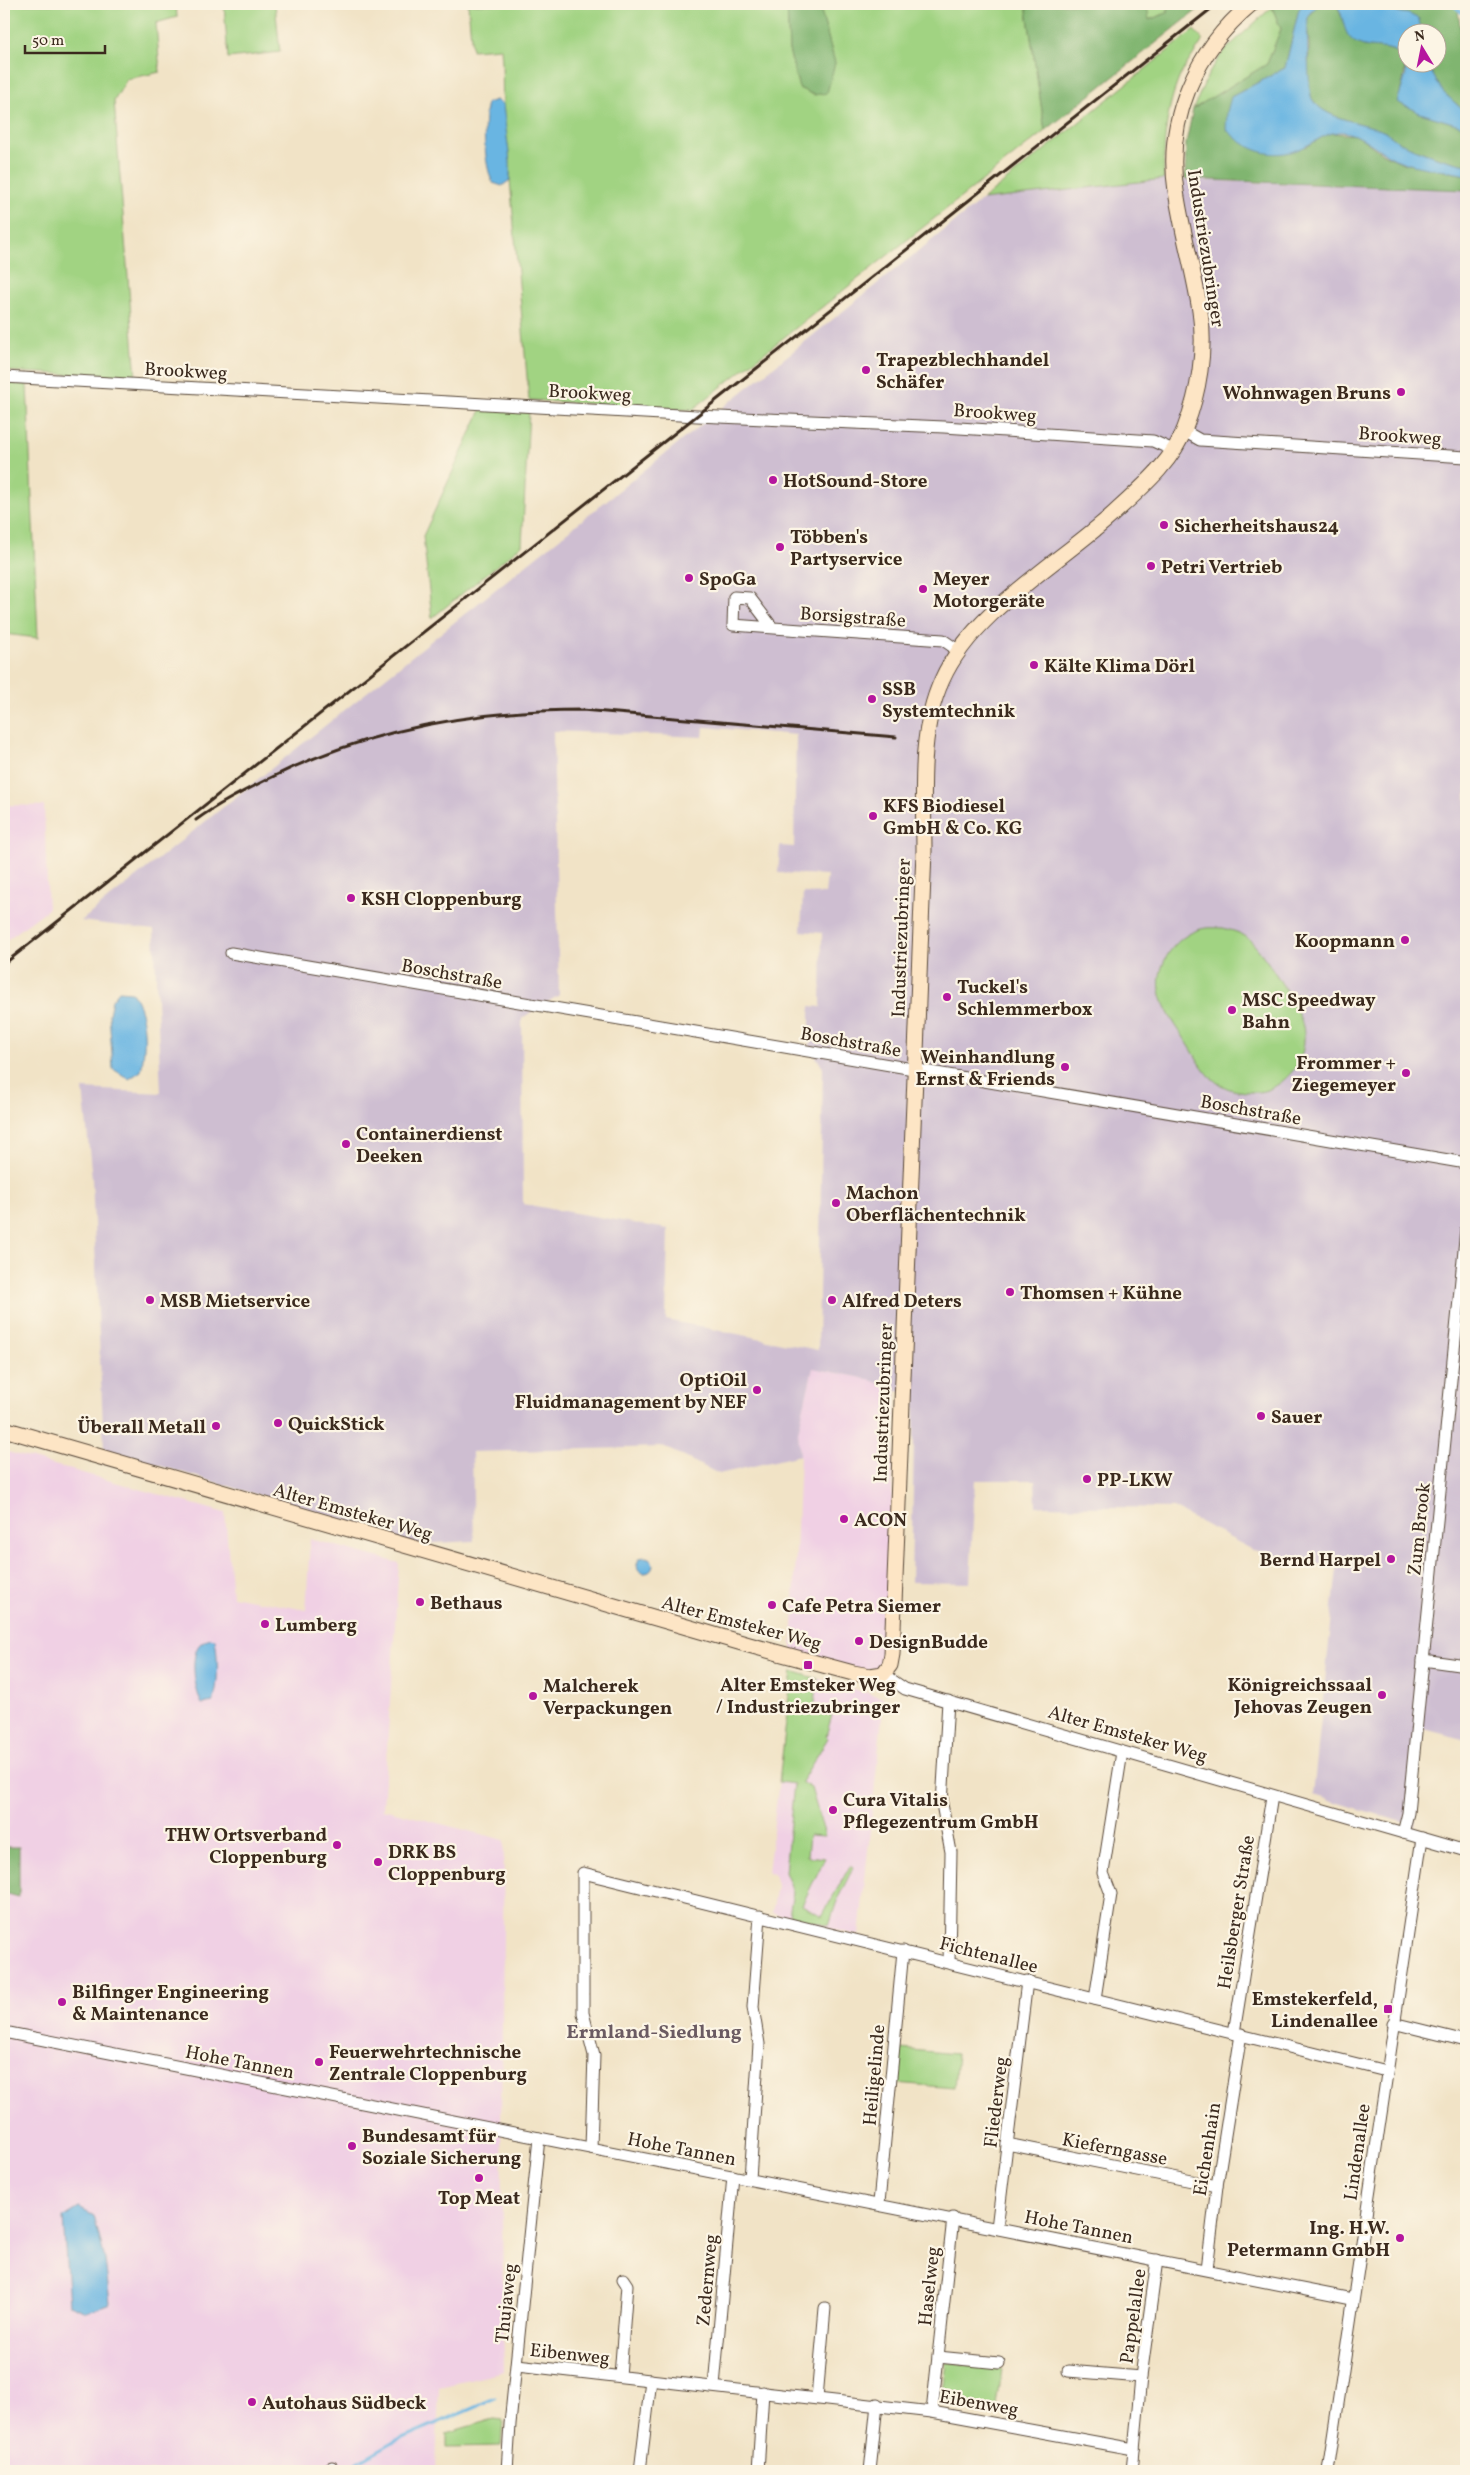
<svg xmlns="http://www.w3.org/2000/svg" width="1470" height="2475" font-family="Vollkorn,serif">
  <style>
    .built { fill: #f0d0e4 }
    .industrial { fill: #cebed1; fill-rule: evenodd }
    .green { fill: #a1d382; stroke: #6e7e50 }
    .forest { fill: #80b570; stroke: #5e7047 }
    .water { fill: #69b5e2; stroke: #527080 }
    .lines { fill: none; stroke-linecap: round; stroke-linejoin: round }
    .stream { stroke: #69b5e2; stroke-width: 3 }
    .street-casing { stroke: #564637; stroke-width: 13 }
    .secondary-casing { stroke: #564637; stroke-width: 17 }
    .street { stroke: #fff; stroke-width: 11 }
    .secondary { stroke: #fde5c5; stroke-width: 15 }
    .rail { stroke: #3b2a1e; stroke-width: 3 }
    .poi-dot { fill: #b5179e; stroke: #fcf5e5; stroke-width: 2 }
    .labels { text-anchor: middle; stroke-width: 4.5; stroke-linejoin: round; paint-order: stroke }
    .street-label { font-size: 19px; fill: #3b2a1e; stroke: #fcf5e5 }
    .poi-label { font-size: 19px; font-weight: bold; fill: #3b2a1e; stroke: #fcf5e5; text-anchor: start }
    .neighbourhood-label { font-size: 20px; font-weight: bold; fill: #6b5b62; stroke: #fcf5e5 }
  </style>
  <rect width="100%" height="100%" fill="#fcf5e5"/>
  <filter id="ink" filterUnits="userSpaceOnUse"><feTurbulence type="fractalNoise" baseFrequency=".02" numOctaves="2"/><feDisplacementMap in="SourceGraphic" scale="10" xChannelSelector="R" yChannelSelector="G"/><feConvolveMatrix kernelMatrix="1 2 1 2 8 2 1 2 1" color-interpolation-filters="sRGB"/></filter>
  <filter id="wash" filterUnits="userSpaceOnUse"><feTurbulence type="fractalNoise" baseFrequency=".0096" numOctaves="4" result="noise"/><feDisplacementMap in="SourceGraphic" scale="20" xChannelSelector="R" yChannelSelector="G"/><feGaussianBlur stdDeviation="1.12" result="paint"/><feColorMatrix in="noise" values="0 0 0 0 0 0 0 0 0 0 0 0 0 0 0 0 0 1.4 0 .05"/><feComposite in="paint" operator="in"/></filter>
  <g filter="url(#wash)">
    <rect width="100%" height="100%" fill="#f1e3c6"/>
    <g class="built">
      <path d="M 4,805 L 44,806 L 48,909 L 4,942 Z"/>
      <path d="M 813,1368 L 868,1379 L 896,1391 L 886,1654 L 878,1667 L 865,1671 L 792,1651 L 800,1455 L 798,1432 Z"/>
      <path d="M 4,1451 L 225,1513 L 232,1596 L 306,1610 L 310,1539 L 399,1563 L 383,1809 L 504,1840 L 501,2122 L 504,2372 L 439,2387 L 436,2471 L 4,2471 Z"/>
      <path d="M 792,1671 L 884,1698 L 859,1936 L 772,1913 L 777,1885 L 774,1874 L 768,1873 Z"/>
    </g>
    <path class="industrial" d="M 1164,179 L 1466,190 L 1466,1740 L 1420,1728 L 1415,1826 L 1313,1795 L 1337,1568 L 1253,1550 L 1173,1508 L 1036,1506 L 1035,1480 L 975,1480 L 970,1583 L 911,1582 L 915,1394 L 896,1391 L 868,1379 L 813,1368 L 798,1432 L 800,1455 L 719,1474 L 664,1447 L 472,1452 L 474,1541 L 413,1544 L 339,1519 L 104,1449 L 92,1179 L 83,1089 L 161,1093 L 154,930 L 81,921 L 982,200 ZM 704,727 L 796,735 L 794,847 L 780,846 L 778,873 L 827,875 L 825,894 L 803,893 L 801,931 L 822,933 L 821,1007 L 810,1006 L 810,1047 L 823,1068 L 818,1350 L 666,1320 L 668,1229 L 523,1204 L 522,1018 L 559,995 L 553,731 L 703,737 Z"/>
    <g class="green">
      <path d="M 4,4 L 176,4 L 177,17 L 156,23 L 160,72 L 127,79 L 114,101 L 136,378 L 4,371 Z"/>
      <path d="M 224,4 L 275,4 L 280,52 L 228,58 Z"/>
      <path d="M 468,4 L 787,4 L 789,50 L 799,88 L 814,95 L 835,63 L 819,4 L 1026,4 L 1045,131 L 692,410 L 529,400 L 510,180 C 511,155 505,131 503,106 C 502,87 503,68 501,48 L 472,50 Z"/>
      <path d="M 1147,4 L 1168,4 L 1167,13 L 1148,20 Z"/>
      <path d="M 1272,7 L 1281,29 L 1267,64 L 1193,109 L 1208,75 L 1222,53 Z"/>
      <path d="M 1194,30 L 1203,40 C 1196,52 1186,64 1180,76 C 1166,109 1163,143 1164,179 L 982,200 Z"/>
      <path d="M 4,383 L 27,384 L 38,638 L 4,634 Z"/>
      <path d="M 482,408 L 529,412 L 522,545 L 432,618 L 423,536 Z"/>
      <path d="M 1223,928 C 1230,930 1239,932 1245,936 C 1261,947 1303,1013 1304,1032 C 1305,1048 1301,1063 1290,1074 C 1282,1083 1270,1091 1258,1092 C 1244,1092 1233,1092 1221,1085 C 1206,1077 1197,1058 1188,1044 C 1178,1028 1163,1010 1160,990 C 1156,964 1175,936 1201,929 C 1207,927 1216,928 1223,928 Z"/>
      <path d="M 792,1671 L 818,1679 L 814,1710 L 832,1715 L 826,1736 L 828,1738 L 801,1782 L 811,1788 L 825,1836 L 809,1835 L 807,1856 L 825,1858 L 802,1905 L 822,1916 L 850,1866 L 853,1868 L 838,1898 L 829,1925 L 789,1915 L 793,1892 L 785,1872 L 794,1784 L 779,1782 Z"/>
      <path d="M 900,2049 L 957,2054 L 954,2088 L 896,2083 Z"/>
      <path d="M 947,2362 L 1002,2369 L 996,2413 L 944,2403 L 942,2400 Z"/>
      <path d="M 494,2419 L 503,2420 L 501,2446 L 446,2447 L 446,2433 Z"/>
    </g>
    <g class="forest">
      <path d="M 787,4 L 819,4 L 835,63 L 827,93 L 814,95 L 799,88 L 789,50 Z"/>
      <path d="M 1026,4 L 1147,4 L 1149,20 L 1167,13 L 1168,4 L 1205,4 L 1045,131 Z"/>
      <path d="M 1276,4 L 1304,4 L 1299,9 L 1285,68 L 1231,97 L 1306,147 L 1329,133 L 1357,135 L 1383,154 L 1403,163 L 1466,175 L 1466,190 L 1185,179 L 1186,143 L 1193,109 L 1267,64 L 1281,29 L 1272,7 Z"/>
      <path d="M 1319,4 L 1337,5 C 1343,19 1345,35 1360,44 C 1365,48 1376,47 1382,48 C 1417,52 1402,80 1398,102 L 1420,113 L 1466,127 L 1466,165 C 1444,160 1421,153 1401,143 C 1395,140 1390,135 1385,132 C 1363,121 1326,121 1312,99 C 1305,86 1309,63 1309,49 C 1310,26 1299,23 1319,4 Z"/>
      <path d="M 1379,4 L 1457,4 L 1466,65 L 1466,110 L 1463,110 L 1443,92 L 1426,63 L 1438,62 L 1438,32 L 1421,32 L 1419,19 C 1406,12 1392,12 1379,4 Z"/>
      <path d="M 4,1847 L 19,1847 L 19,1897 L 4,1893 Z"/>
    </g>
    <g class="water">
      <path d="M 1304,4 L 1319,4 L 1308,15 C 1307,26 1308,91 1312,99 C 1326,121 1363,121 1385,132 C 1390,135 1395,140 1401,143 C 1421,153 1444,160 1466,165 L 1466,175 C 1445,170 1423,169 1403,162 C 1380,155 1367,135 1343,132 C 1329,131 1320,139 1308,145 C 1277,162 1249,153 1226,129 L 1227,112 L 1231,97 L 1285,68 L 1299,9 Z"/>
      <path d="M 1336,4 L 1379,4 L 1390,11 L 1409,14 L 1419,19 L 1421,32 L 1408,32 L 1408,62 L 1426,63 L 1443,92 L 1463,110 L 1466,110 L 1466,127 L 1420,113 L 1397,102 C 1399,96 1406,76 1406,72 C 1403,35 1369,57 1351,39 C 1342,30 1344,14 1336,4 Z"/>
      <path d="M 496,100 L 503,105 L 510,161 L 510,180 L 502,186 L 493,183 C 484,166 482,122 487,103 Z"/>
      <path d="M 119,991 L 132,992 C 147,1015 146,1045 141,1071 L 129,1079 L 113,1069 L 109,1014 L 112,1000 Z"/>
      <circle cx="645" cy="1565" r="8"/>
      <path d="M 210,1638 L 215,1639 C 218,1657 219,1685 213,1702 L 202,1704 C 195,1691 189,1656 200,1644 C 202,1642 207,1639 210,1638 Z"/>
      <path d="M 79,2208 L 94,2216 L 105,2260 L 110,2303 L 86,2312 L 69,2305 L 63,2218 Z"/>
    </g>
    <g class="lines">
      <g class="stream">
        <path d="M 1452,4 L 1466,16"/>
        <path d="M 356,2463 L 393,2442 L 495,2398"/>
      </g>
    </g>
  </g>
  <g filter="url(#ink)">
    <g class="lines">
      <defs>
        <g id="street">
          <path d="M 4,377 L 697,416 L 944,427 L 1153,441 L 1173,450"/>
          <path d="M 1184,431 L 1200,440 L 1466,457"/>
          <path d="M 772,627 L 750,598 L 734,597 L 733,625 L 943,640 L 959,651"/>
          <path d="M 231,953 L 1466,1163"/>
          <path d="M 1423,1660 L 1466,1666"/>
          <path d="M 883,1674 L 905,1689 L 1466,1851"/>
          <path d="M 948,1701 L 942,1804 L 951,1852 L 949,1963"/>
          <path d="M 1403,1833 L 1408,1813 L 1466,1229"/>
          <path d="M 1095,1999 L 1111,1894 L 1103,1873 L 1122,1752"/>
          <path d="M 1393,2023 L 1466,2041"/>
          <path d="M 4,2032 L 1352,2299"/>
          <path d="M 1234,2033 L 1272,1796"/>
          <path d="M 1007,2144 L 1217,2186"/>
          <path d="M 591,2148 L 594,2055 L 583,2013 L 583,1873 L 1386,2071"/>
          <path d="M 750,2179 L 759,2044 L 753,2007 L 760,1916"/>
          <path d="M 879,2203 L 903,1951"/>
          <path d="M 997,2228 L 1027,1981"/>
          <path d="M 1207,2269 L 1217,2186 L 1241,2034"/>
          <path d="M 938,2357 L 999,2363"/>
          <path d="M 517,2365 L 932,2412 L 1134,2449"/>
          <path d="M 1068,2371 L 1141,2377"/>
          <path d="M 620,2376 L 627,2285 L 623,2279"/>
          <path d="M 714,2386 L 733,2176"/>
          <path d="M 817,2398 L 825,2308"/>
          <path d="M 932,2412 L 953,2218"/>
          <path d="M 325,2471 L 332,2467"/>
          <path d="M 507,2471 L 510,2424 L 539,2138"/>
          <path d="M 640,2471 L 651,2380"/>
          <path d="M 758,2471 L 763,2392"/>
          <path d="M 870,2471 L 877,2404"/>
          <path d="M 1132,2471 L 1141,2377 L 1157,2260"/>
          <path d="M 1328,2471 L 1422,1838"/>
        </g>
        <path id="secondary" d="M 4,1429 L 749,1645 L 853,1673 L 870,1676 L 883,1674 L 890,1665 L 892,1654 L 924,851 C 924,796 918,732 942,680 C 972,612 1059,563 1113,514 C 1139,490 1173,462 1185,428 C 1199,392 1206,350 1200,311 C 1194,271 1182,232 1176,191 C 1165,119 1196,50 1251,4"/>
      </defs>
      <use href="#street" class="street-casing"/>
      <use href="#secondary" class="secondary-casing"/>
      <use href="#street" class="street"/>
      <use href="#secondary" class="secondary"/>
      <g class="rail">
        <path d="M 196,820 C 218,804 242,792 266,780 C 365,730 471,710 582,710 L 896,737"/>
        <path d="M 4,964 L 1217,4"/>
      </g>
    </g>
  </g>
  <g class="poi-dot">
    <circle cx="866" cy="370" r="5"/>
    <circle cx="1401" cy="392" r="5"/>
    <circle cx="773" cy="480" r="5"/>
    <circle cx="1164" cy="525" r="5"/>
    <circle cx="780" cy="547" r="5"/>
    <circle cx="1151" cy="566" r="5"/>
    <circle cx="689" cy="578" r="5"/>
    <circle cx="923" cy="589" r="5"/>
    <circle cx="1034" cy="665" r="5"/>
    <circle cx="872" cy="699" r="5"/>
    <circle cx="873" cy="816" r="5"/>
    <circle cx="351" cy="898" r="5"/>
    <circle cx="1405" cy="940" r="5"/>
    <circle cx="947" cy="997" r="5"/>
    <circle cx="1232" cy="1010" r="5"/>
    <circle cx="1065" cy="1067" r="5"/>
    <circle cx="1406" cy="1073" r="5"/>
    <circle cx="346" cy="1144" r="5"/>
    <circle cx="836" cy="1203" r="5"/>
    <circle cx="1010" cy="1292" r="5"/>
    <circle cx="150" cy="1300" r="5"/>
    <circle cx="832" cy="1300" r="5"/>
    <circle cx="757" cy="1390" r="5"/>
    <circle cx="1261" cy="1416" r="5"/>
    <circle cx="278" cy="1423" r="5"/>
    <circle cx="216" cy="1426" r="5"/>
    <circle cx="1087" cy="1479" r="5"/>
    <circle cx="844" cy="1519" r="5"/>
    <circle cx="1391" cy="1559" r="5"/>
    <circle cx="420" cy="1602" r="5"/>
    <circle cx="772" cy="1605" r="5"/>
    <circle cx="265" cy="1624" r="5"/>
    <circle cx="859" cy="1641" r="5"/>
    <rect x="803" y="1660" width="10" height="10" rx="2.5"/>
    <circle cx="1382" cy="1695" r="5"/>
    <circle cx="533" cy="1696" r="5"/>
    <circle cx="833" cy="1810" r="5"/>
    <circle cx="337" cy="1845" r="5"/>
    <circle cx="378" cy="1862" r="5"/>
    <circle cx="62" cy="2002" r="5"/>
    <rect x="1383" y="2004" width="10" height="10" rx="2.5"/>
    <circle cx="319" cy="2062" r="5"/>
    <circle cx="352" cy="2146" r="5"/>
    <circle cx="479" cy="2178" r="5"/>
    <circle cx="1400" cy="2238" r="5"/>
    <circle cx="252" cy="2402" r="5"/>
  </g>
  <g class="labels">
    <g class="street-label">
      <text transform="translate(1207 248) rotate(81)" y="7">Industriezubringer</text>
      <text transform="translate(186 370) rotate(3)" y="7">Brookweg</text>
      <text transform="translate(590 392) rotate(3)" y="7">Brookweg</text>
      <text transform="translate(995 412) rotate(4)" y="7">Brookweg</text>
      <text transform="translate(1400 435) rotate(4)" y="7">Brookweg</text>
      <text transform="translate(853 616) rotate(4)" y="7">Borsigstraße</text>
      <text transform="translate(900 938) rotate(-88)" y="7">Industriezubringer</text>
      <text transform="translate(452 973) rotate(10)" y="7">Boschstraße</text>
      <text transform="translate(851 1041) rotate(10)" y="7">Boschstraße</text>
      <text transform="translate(1251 1109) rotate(10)" y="7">Boschstraße</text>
      <text transform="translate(882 1403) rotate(-88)" y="7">Industriezubringer</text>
      <text transform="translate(353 1511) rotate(16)" y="7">Alter Emsteker Weg</text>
      <text transform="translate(1418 1529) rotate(-84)" y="7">Zum Brook</text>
      <text transform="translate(742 1622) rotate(15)" y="7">Alter Emsteker Weg</text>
      <text transform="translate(1128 1733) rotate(16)" y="7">Alter Emsteker Weg</text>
      <text transform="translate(1235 1912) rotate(-81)" y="7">Heilsberger Straße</text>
      <text transform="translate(989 1954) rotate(14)" y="7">Fichtenallee</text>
      <text transform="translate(240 2061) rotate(11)" y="7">Hohe Tannen</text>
      <text transform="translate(873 2075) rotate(-85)" y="7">Heiligelinde</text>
      <text transform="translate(995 2102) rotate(-83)" y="7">Fliederweg</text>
      <text transform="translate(682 2148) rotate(11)" y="7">Hohe Tannen</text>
      <text transform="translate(1115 2148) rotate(11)" y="7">Kieferngasse</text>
      <text transform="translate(1206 2149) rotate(-81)" y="7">Eichenhain</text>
      <text transform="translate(1356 2152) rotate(-82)" y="7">Lindenallee</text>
      <text transform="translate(1079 2226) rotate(11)" y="7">Hohe Tannen</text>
      <text transform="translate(706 2280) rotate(-85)" y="7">Zedernweg</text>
      <text transform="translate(928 2286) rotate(-84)" y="7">Haselweg</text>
      <text transform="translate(505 2303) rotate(-84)" y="7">Thujaweg</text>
      <text transform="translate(1132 2316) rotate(-82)" y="7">Pappelallee</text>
      <text transform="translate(570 2353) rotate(6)" y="7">Eibenweg</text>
      <text transform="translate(979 2402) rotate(10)" y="7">Eibenweg</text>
    </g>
    <g class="poi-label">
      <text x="876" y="366">Trapezblechhandel<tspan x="876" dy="22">Schäfer</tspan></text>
      <text x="1391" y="399" text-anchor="end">Wohnwagen Bruns</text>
      <text x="783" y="487">HotSound-Store</text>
      <text x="1174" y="532">Sicherheitshaus24</text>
      <text x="790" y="543">Többen's<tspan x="790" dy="22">Partyservice</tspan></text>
      <text x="1161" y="573">Petri Vertrieb</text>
      <text x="699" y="585">SpoGa</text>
      <text x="933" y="585">Meyer<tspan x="933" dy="22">Motorgeräte</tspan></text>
      <text x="1044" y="672">Kälte Klima Dörl</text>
      <text x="882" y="695">SSB<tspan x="882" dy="22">Systemtechnik</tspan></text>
      <text x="883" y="812">KFS Biodiesel<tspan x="883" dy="22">GmbH &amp; Co. KG</tspan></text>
      <text x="361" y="905">KSH Cloppenburg</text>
      <text x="1395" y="947" text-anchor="end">Koopmann</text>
      <text x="957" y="993">Tuckel's<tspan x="957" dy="22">Schlemmerbox</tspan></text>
      <text x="1242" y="1006">MSC Speedway<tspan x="1242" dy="22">Bahn</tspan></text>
      <text x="1055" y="1063" text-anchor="end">Weinhandlung<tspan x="1055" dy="22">Ernst &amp; Friends</tspan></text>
      <text x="1396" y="1069" text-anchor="end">Frommer +<tspan x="1396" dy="22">Ziegemeyer</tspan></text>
      <text x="356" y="1140">Containerdienst<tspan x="356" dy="22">Deeken</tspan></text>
      <text x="846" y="1199">Machon<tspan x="846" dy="22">Oberflächentechnik</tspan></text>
      <text x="1020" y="1299">Thomsen + Kühne</text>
      <text x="160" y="1307">MSB Mietservice</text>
      <text x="842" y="1307">Alfred Deters</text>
      <text x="747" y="1386" text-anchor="end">OptiOil<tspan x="747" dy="22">Fluidmanagement by NEF</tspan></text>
      <text x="1271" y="1423">Sauer</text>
      <text x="288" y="1430">QuickStick</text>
      <text x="206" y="1433" text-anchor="end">Überall Metall</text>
      <text x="1097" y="1486">PP-LKW</text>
      <text x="854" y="1526">ACON</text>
      <text x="1381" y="1566" text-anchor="end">Bernd Harpel</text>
      <text x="430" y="1609">Bethaus</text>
      <text x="782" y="1612">Cafe Petra Siemer</text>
      <text x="275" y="1631">Lumberg</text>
      <text x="869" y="1648">DesignBudde</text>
      <text x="808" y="1691" text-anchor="middle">Alter Emsteker Weg<tspan x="808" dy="22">/ Industriezubringer</tspan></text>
      <text x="1372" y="1691" text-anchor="end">Königreichssaal<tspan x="1372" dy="22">Jehovas Zeugen</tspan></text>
      <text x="543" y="1692">Malcherek<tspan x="543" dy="22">Verpackungen</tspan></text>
      <text x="843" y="1806">Cura Vitalis<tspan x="843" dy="22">Pflegezentrum GmbH</tspan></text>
      <text x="327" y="1841" text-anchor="end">THW Ortsverband<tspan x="327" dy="22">Cloppenburg</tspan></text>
      <text x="388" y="1858">DRK BS<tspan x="388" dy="22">Cloppenburg</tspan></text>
      <text x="72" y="1998">Bilfinger Engineering<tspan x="72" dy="22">&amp; Maintenance</tspan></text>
      <text x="1378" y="2005" text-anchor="end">Emstekerfeld,<tspan x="1378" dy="22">Lindenallee</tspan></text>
      <text x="329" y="2058">Feuerwehrtechnische<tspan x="329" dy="22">Zentrale Cloppenburg</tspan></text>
      <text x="362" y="2142">Bundesamt für<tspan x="362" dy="22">Soziale Sicherung</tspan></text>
      <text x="479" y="2204" text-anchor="middle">Top Meat</text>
      <text x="1390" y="2234" text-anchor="end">Ing. H.W.<tspan x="1390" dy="22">Petermann GmbH</tspan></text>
      <text x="262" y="2409">Autohaus Südbeck</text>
    </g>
    <g class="neighbourhood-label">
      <text x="654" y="2038">Ermland-Siedlung</text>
    </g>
  </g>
  <rect width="1470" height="2475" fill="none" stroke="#fcf5e5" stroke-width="20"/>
  <g transform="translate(1422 48) rotate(350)"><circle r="24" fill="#fcf5e5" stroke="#afa495"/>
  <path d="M0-4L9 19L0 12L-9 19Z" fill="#b5179e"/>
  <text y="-8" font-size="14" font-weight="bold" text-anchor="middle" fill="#3b2a1e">N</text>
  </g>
  <path d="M25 45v8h80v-8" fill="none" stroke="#3b2a1e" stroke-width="2.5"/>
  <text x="32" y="45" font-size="15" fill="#3b2a1e" stroke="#fcf5e5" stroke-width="4" paint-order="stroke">50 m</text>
</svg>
